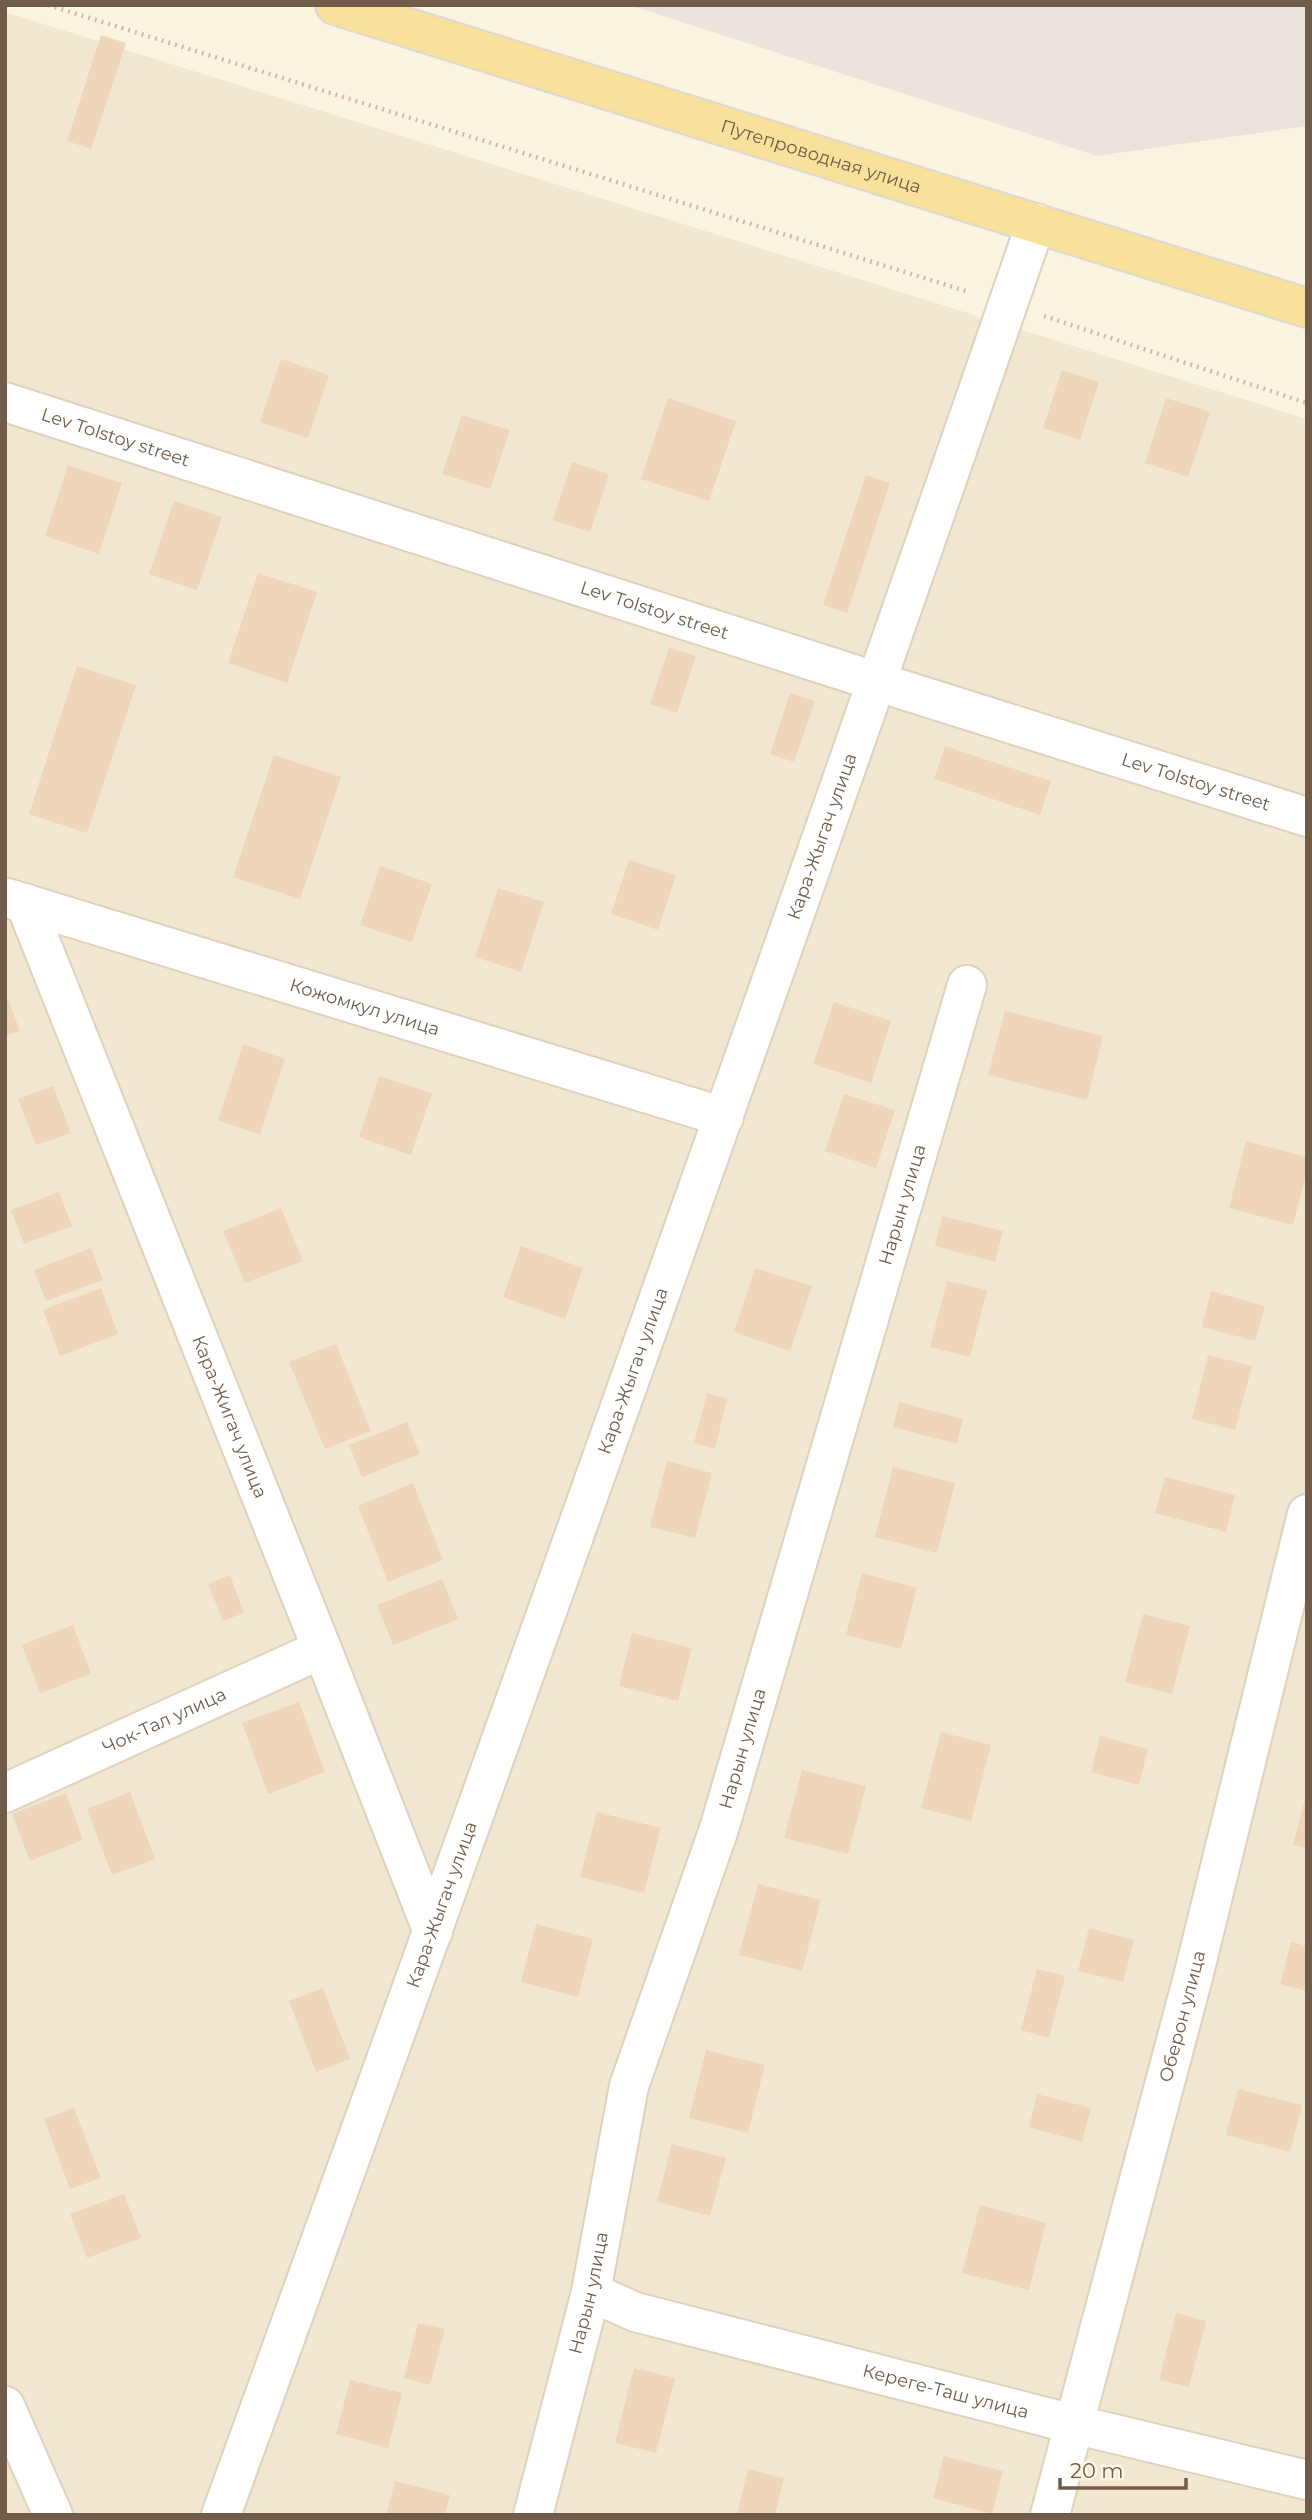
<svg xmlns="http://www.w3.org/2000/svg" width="1312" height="2520" font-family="Montserrat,sans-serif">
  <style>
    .residential { fill: #f2e7d0 }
    .industrial { fill: #eae4dc }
    .building { fill: #efd6ba }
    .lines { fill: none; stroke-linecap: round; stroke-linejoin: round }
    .minor-casing { stroke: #dfd1bd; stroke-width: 42 }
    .tertiary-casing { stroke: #dfd1bd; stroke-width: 42 }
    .primary-casing { stroke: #ddd8d3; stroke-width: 42 }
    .path { stroke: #d4b99e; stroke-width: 4.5; stroke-dasharray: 2 5; stroke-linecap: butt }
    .minor { stroke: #fff; stroke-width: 38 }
    .tertiary { stroke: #fff; stroke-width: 38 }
    .primary { stroke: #f8e19b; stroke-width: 38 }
    .labels { text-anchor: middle; stroke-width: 5; stroke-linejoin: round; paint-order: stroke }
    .street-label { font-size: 18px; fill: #715c49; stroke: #fef8e7 }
  </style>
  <rect width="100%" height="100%" fill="#fbf4e1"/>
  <path class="residential" d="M 5,12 L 1307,419 L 1307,2515 L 5,2515 Z"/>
  <path class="industrial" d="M 629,5 L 1307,5 L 1307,126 L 1097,156 Z"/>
  <g class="building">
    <path d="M 101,35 L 126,43 L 91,149 L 67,141 Z"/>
    <path d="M 281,359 L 329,375 L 308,438 L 260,422 Z"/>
    <path d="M 1062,370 L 1099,382 L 1080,440 L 1043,428 Z"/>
    <path d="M 668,398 L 736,421 L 709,501 L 641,479 Z"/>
    <path d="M 1166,398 L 1210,412 L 1188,477 L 1145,463 Z"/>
    <path d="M 462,415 L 510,430 L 490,489 L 442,474 Z"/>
    <path d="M 572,462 L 609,474 L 590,532 L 553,520 Z"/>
    <path d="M 68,465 L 122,483 L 99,554 L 45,536 Z"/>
    <path d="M 866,475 L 890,483 L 847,613 L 823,605 Z"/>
    <path d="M 174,501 L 222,517 L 197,590 L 149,574 Z"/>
    <path d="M 258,573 L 317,592 L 287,683 L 228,663 Z"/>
    <path d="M 669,648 L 696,656 L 677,713 L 650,704 Z"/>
    <path d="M 77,666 L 136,685 L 87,833 L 29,814 Z"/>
    <path d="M 790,693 L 815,701 L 794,762 L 770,754 Z"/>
    <path d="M 945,746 L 1051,781 L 1040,815 L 934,779 Z"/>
    <path d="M 274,755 L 341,777 L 300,899 L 233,877 Z"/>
    <path d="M 629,860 L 676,875 L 658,930 L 611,914 Z"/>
    <path d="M 380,866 L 432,884 L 412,942 L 360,925 Z"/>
    <path d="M 498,888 L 544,902 L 521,972 L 475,957 Z"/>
    <path d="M 8,999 L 20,1031 L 5,1036 L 5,1000 Z"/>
    <path d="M 834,1002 L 891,1021 L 871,1083 L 813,1064 Z"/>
    <path d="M 1005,1011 L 1103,1036 L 1087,1100 L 988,1075 Z"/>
    <path d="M 243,1044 L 285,1059 L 260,1135 L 218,1120 Z"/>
    <path d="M 379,1076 L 432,1093 L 411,1155 L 359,1137 Z"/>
    <path d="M 53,1086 L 71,1133 L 36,1145 L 18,1099 Z"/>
    <path d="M 844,1094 L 895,1110 L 876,1168 L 825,1151 Z"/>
    <path d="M 1246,1141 L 1307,1157 L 1307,1172 L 1293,1225 L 1229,1208 Z"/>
    <path d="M 59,1192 L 72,1226 L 24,1244 L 11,1210 Z"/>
    <path d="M 281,1208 L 303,1261 L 245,1283 L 223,1231 Z"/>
    <path d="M 942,1216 L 1003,1231 L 995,1262 L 935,1246 Z"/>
    <path d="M 521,1246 L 583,1268 L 565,1319 L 503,1297 Z"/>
    <path d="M 91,1248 L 103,1280 L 46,1301 L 34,1270 Z"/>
    <path d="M 755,1268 L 812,1286 L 790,1351 L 734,1332 Z"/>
    <path d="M 947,1281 L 987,1290 L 970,1357 L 930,1347 Z"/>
    <path d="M 101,1288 L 118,1334 L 60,1356 L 43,1310 Z"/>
    <path d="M 1211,1291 L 1265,1306 L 1255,1341 L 1202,1327 Z"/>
    <path d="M 336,1344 L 371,1431 L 325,1449 L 289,1362 Z"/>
    <path d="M 1208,1355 L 1252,1366 L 1235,1430 L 1192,1419 Z"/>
    <path d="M 707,1393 L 727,1399 L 715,1449 L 694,1443 Z"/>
    <path d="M 899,1402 L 963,1419 L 957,1444 L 893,1427 Z"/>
    <path d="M 407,1422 L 420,1454 L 362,1477 L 349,1445 Z"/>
    <path d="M 667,1461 L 712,1473 L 695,1538 L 650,1527 Z"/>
    <path d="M 893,1467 L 955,1483 L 937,1553 L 875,1537 Z"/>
    <path d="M 1165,1477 L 1235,1495 L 1226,1532 L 1155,1513 Z"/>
    <path d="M 413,1483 L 443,1560 L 388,1582 L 358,1506 Z"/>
    <path d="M 862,1573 L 917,1588 L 901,1649 L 846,1635 Z"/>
    <path d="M 230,1575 L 244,1613 L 223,1621 L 208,1584 Z"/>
    <path d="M 442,1579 L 458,1619 L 393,1645 L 377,1605 Z"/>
    <path d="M 1143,1614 L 1190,1626 L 1172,1694 L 1125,1682 Z"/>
    <path d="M 73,1625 L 91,1674 L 40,1693 L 22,1645 Z"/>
    <path d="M 632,1633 L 692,1648 L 678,1701 L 619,1686 Z"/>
    <path d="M 299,1702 L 325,1772 L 268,1794 L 242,1723 Z"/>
    <path d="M 941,1732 L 991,1745 L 971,1821 L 921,1808 Z"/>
    <path d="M 1100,1736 L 1148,1749 L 1139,1785 L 1091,1772 Z"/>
    <path d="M 802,1770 L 866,1786 L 848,1854 L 784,1838 Z"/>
    <path d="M 130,1792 L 155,1859 L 112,1875 L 87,1809 Z"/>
    <path d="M 66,1793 L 83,1840 L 30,1861 L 12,1814 Z"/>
    <path d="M 1306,1795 L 1307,1795 L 1307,1848 L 1293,1845 Z"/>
    <path d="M 597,1812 L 661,1828 L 644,1893 L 580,1877 Z"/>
    <path d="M 758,1884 L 821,1900 L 802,1971 L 739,1955 Z"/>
    <path d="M 536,1924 L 593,1939 L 578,1997 L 521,1982 Z"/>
    <path d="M 1089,1928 L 1134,1940 L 1123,1982 L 1078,1971 Z"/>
    <path d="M 1291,1942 L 1307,1946 L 1307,1991 L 1280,1984 Z"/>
    <path d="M 1037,1969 L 1065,1976 L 1049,2038 L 1021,2030 Z"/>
    <path d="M 323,1988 L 350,2059 L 316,2072 L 289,2001 Z"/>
    <path d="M 706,2050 L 765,2065 L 748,2133 L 689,2118 Z"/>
    <path d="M 1238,2089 L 1302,2105 L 1290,2152 L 1226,2135 Z"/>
    <path d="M 1037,2094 L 1091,2108 L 1082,2142 L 1029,2127 Z"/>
    <path d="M 74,2108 L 101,2178 L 70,2189 L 44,2119 Z"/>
    <path d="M 672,2144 L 726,2158 L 710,2216 L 657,2202 Z"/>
    <path d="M 124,2194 L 141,2238 L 87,2258 L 70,2214 Z"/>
    <path d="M 980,2205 L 1046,2223 L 1029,2290 L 962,2273 Z"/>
    <path d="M 1176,2313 L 1206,2321 L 1189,2387 L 1159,2380 Z"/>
    <path d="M 418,2323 L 445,2329 L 430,2385 L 404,2378 Z"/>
    <path d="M 634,2368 L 675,2378 L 656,2453 L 615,2443 Z"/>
    <path d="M 350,2380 L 402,2393 L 388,2448 L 336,2434 Z"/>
    <path d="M 944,2456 L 1003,2471 L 992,2514 L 933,2498 Z"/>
    <path d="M 748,2469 L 784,2478 L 775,2515 L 737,2515 Z"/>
    <path d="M 395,2481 L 450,2495 L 445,2515 L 386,2515 Z"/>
  </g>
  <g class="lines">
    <defs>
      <g id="minor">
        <path id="s1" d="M 5,402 L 878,682 L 1307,817"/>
        <path id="s2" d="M 7,898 L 724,1117"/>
        <path id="s3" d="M 25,903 L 322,1649 L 433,1932"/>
        <path id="s4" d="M 5,1793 L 322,1649"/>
        <path id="s5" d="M 591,2292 L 635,2312 L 1073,2424 L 1307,2480"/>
        <path d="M 5,2406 L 53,2515"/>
        <path id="s6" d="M 533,2515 L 591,2292 L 629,2086 L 719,1829 L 967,985"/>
      </g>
      <g id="tertiary">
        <path id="s7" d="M 221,2515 C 498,1753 771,990 1036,223"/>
        <path id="s8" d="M 1050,2515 L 1193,1977 L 1307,1514"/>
      </g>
      <g id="primary">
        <path id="s9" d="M 335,5 L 1307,308"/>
      </g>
    </defs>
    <use href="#minor" class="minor-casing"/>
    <use href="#tertiary" class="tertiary-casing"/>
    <use href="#primary" class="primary-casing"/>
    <g class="path">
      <path d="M 48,5 L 969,292"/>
      <path d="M 1044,316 L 1307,403"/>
    </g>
    <use href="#minor" class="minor"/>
    <use href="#tertiary" class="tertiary"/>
    <use href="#primary" class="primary"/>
  </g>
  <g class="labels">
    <g class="street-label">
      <text dy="6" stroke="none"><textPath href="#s9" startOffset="509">Путепроводная улица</textPath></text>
      <text dy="6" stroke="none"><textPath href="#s1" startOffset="116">Lev Tolstoy street</textPath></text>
      <text dy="6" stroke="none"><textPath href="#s1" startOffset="682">Lev Tolstoy street</textPath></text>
      <text dy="6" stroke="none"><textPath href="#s1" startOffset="1250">Lev Tolstoy street</textPath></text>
      <text dy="6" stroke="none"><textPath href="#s7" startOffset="1783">Кара-Жыгач улица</textPath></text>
      <text dy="6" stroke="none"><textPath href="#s2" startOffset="374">Кожомкул улица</textPath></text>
      <text dy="6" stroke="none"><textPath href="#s6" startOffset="1363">Нарын улица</textPath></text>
      <text dy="6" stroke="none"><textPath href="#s7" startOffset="1216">Кара-Жыгач улица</textPath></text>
      <text dy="6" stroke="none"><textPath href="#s3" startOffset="553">Кара-Жигач улица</textPath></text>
      <text dy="6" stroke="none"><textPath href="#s4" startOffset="175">Чок-Тал улица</textPath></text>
      <text dy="6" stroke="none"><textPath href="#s6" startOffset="796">Нарын улица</textPath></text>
      <text dy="6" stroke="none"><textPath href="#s7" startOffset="649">Кара-Жыгач улица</textPath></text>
      <text dy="6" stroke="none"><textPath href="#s8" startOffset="516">Оберон улица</textPath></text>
      <text dy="6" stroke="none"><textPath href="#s6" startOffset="229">Нарын улица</textPath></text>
      <text dy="6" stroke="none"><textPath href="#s5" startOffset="369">Кереге-Таш улица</textPath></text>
    </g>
  </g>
  <rect width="1312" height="2520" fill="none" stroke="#715c49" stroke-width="14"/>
  <path d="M1060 2478v10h126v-10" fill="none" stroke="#715c49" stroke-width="3.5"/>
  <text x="1070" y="2478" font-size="21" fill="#715c49" stroke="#fef8e7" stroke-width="5" paint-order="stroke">20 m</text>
</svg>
